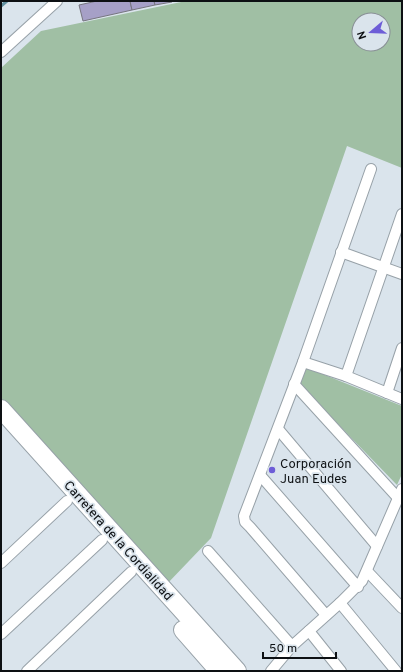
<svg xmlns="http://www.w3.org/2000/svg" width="403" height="672" font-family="Overpass,sans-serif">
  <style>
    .green { fill: #a0bfa4; fill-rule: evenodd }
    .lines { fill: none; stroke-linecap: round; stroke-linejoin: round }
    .stream { stroke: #6190a0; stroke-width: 3 }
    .building { fill: #a6a0c7; stroke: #76757f }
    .street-casing { stroke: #97a1a8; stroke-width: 12 }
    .highway-casing { stroke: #97a1a8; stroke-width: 20 }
    .street { stroke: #fff; stroke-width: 10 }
    .highway { stroke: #fff; stroke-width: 18 }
    .poi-dot { fill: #6d5dd7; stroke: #dae4ec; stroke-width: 1.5 }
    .labels { text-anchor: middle; stroke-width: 3.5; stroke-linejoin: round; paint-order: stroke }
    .poi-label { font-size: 13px; fill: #0d1013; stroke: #dae4ec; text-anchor: start }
    .street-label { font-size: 13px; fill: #0d1013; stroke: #dae4ec }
  </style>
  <rect width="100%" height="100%" fill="#dae4ec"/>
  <g class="green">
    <path d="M 186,1 L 402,1 L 402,168 L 347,146 L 211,538 L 166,585 L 1,403 L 1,68 L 41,31 ZM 359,20 L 383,20 L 383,44 L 359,44 Z"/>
    <path d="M 305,367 L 402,406 L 402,474 L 397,485 L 299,384 Z"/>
  </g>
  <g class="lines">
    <path class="stream" d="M 1,6 L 7,1"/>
  </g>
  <g class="building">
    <path d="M 97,1 L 130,1 L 132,10 L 83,21 L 79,5 Z"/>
    <path d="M 130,1 L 154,1 L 155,5 L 132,10 Z"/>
    <path d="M 154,1 L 172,1 L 172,2 L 155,5 Z"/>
  </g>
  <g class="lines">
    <defs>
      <g id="street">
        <path d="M 1,52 L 57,1"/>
        <path d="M 341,252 L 402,274"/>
        <path d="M 303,362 L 346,376 L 402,399"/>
        <path d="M 346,376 L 402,214"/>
        <path d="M 294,384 L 398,498"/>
        <path d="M 387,393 L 402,348"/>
        <path d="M 278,429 L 377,546"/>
        <path d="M 260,475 L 358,587"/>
        <path d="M 208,551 L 292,646"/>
        <path d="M 1,563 L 67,501"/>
        <path d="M 367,571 L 402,608"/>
        <path d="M 340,603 L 396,671"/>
        <path d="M 326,615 L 250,527 L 245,522 L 244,516 L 303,362 L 371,169"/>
        <path d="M 309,631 L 341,671"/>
        <path d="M 1,634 L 102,540"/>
        <path d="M 27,671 L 131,572"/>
        <path d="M 271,671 L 292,646 L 340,603 L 362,581 L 402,489"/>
      </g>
      <g id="highway">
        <path d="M 1,409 L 237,671"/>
        <path d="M 183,630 L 219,671"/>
      </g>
    </defs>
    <use href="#street" class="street-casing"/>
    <use href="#highway" class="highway-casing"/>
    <use href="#street" class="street"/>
    <use href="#highway" class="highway"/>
  </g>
  <circle class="poi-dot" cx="272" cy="470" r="4"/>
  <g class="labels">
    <g class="poi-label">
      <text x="280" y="468">Corporación<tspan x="280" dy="15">Juan Eudes</tspan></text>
    </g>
    <g class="street-label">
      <text transform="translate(119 540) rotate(48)" y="5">Carretera de la Cordialidad</text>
    </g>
  </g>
  <rect width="403" height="672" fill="none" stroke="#0d1013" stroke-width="4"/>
  <g transform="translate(371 32) rotate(251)"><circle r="19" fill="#dae4ec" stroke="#888f95"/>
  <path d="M0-3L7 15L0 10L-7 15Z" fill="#6d5dd7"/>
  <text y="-6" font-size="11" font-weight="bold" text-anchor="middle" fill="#0d1013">N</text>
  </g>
  <path d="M263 652v6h73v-6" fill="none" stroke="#0d1013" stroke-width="2"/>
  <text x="269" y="652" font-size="12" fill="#0d1013" stroke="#dae4ec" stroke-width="3" paint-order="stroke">50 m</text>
</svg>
